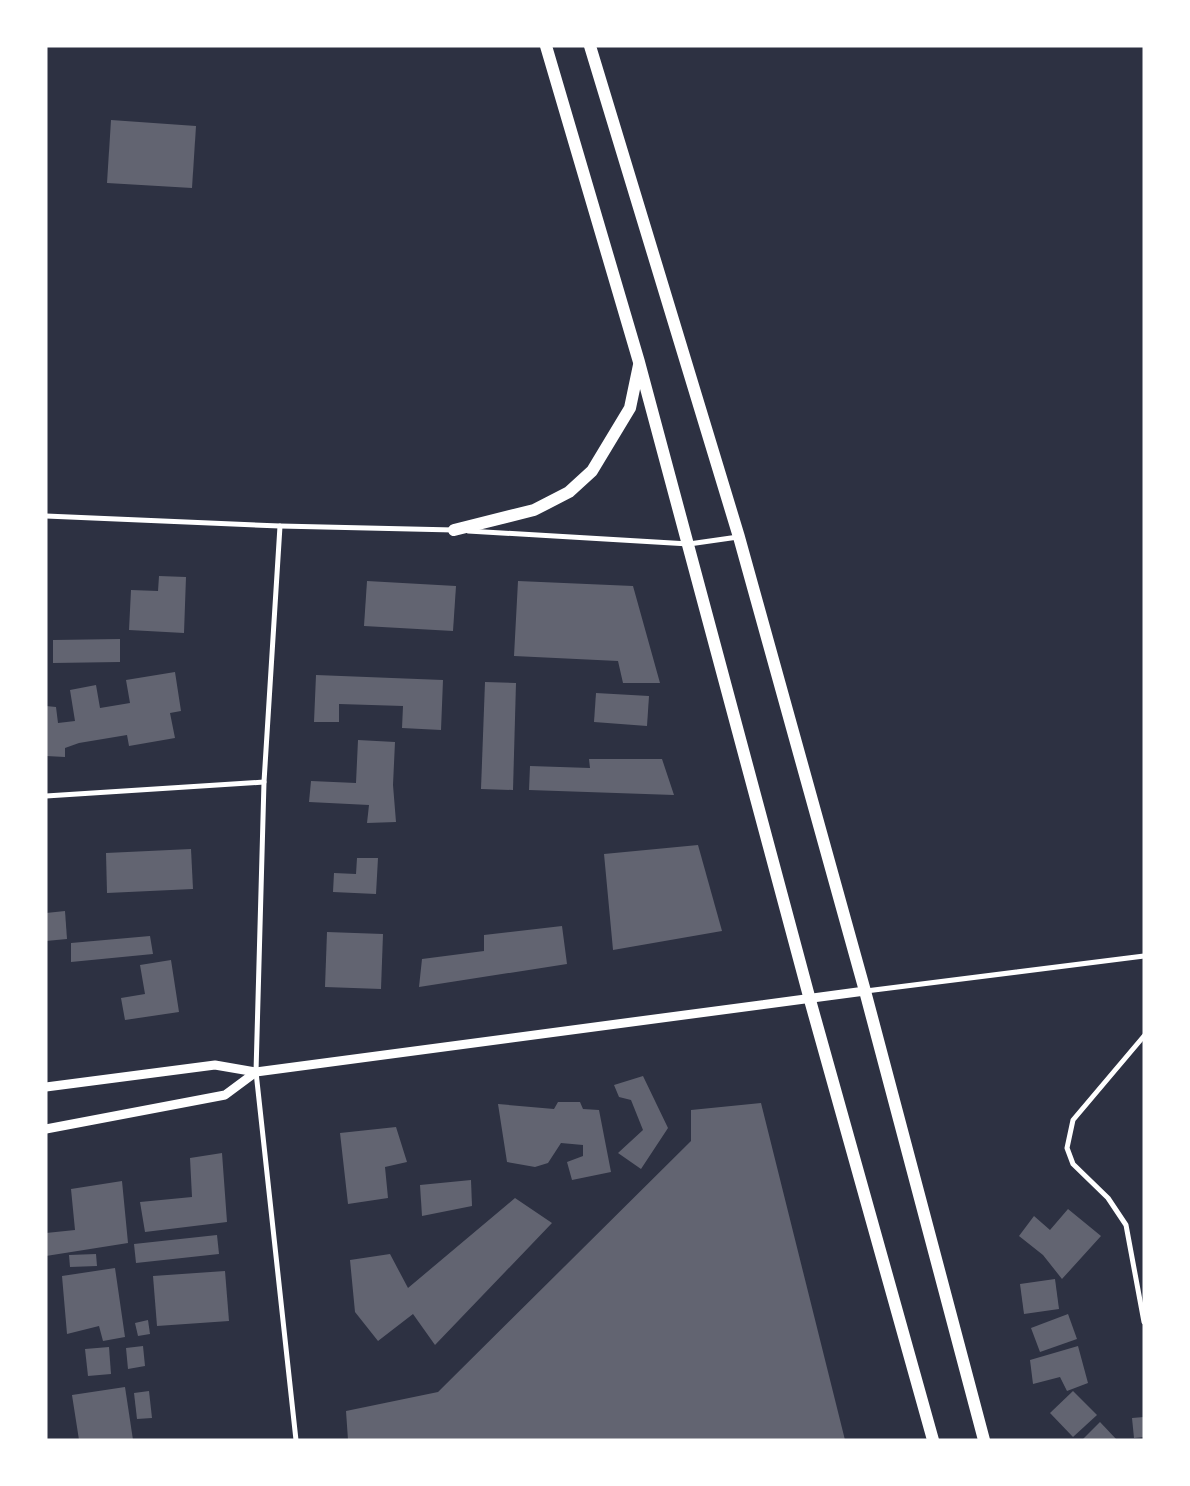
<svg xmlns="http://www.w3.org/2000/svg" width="1190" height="1486" font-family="Roboto,sans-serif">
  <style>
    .building { fill: #626471 }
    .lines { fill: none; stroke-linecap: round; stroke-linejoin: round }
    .minor { stroke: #fff; stroke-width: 5 }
    .tertiary { stroke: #fff; stroke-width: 9 }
    .primary { stroke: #fff; stroke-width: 12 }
  </style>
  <rect width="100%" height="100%" fill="#2d3142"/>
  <g class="building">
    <path d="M 111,120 L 196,126 L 192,188 L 107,183 Z"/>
    <path d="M 159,576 L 186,577 L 184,633 L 129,630 L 131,590 L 158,591 Z"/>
    <path d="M 367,581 L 456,586 L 453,631 L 364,626 Z"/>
    <path d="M 518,581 L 633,586 L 660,683 L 623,683 L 618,661 L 514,656 Z"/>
    <path d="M 120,639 L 120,662 L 53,663 L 53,640 Z"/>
    <path d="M 175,672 L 181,711 L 170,713 L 175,738 L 129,746 L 127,735 L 79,743 L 65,748 L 65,757 L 46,756 L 46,706 L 56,707 L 58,723 L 75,721 L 70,690 L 96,685 L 100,708 L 130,703 L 126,680 Z"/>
    <path d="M 316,675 L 443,680 L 441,730 L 402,728 L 403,706 L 339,704 L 339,722 L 314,722 Z"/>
    <path d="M 485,682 L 516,683 L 513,790 L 481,789 Z"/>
    <path d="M 596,693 L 649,696 L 647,726 L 594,722 Z"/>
    <path d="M 358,740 L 395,742 L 393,785 L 396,822 L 367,823 L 369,805 L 309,802 L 311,781 L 356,783 Z"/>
    <path d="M 589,759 L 662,759 L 674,795 L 529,790 L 530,766 L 590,768 Z"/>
    <path d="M 698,845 L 722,931 L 613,950 L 604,854 Z"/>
    <path d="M 191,849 L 193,889 L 107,893 L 106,853 Z"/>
    <path d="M 357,858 L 378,858 L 376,894 L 333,892 L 334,873 L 356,874 Z"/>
    <path d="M 65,911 L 67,939 L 46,941 L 46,913 Z"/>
    <path d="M 562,926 L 567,964 L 419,987 L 422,959 L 484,951 L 484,935 Z"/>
    <path d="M 327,932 L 383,934 L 381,989 L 325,987 Z"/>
    <path d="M 150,936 L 153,954 L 71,962 L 71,943 Z"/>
    <path d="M 171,960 L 179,1012 L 125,1020 L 121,998 L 145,994 L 140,965 Z"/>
    <path d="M 643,1076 L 668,1128 L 641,1169 L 618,1153 L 643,1130 L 631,1100 L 619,1097 L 614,1085 Z"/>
    <path d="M 558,1102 L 580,1102 L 583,1109 L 599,1110 L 611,1172 L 572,1180 L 567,1162 L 583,1156 L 583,1145 L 561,1143 L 548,1163 L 535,1167 L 507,1162 L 498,1104 L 554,1109 Z"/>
    <path d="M 761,1103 L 845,1440 L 348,1440 L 346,1411 L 438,1392 L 691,1141 L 691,1110 Z"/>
    <path d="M 396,1127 L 407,1162 L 385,1167 L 388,1198 L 348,1204 L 340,1133 Z"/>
    <path d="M 222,1153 L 227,1222 L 145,1232 L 140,1202 L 192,1197 L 190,1158 Z"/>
    <path d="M 471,1180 L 472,1206 L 422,1216 L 420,1185 Z"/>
    <path d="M 122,1181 L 128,1243 L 46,1256 L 46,1233 L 75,1230 L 71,1189 Z"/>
    <path d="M 515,1198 L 552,1223 L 435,1345 L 413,1314 L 378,1341 L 355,1312 L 350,1260 L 390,1254 L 408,1288 Z"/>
    <path d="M 1068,1209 L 1101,1236 L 1062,1279 L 1043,1255 L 1019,1236 L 1034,1216 L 1050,1230 Z"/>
    <path d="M 217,1235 L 219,1254 L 136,1263 L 134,1244 Z"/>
    <path d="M 96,1254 L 97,1266 L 70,1267 L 69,1255 Z"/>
    <path d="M 115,1268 L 125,1337 L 103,1341 L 99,1326 L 67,1334 L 62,1276 Z"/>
    <path d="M 225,1271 L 229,1321 L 157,1326 L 153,1276 Z"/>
    <path d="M 1055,1279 L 1059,1309 L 1024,1314 L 1020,1284 Z"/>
    <path d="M 1068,1314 L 1077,1339 L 1040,1352 L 1031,1328 Z"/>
    <path d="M 148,1320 L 150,1334 L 138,1336 L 135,1323 Z"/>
    <path d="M 143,1346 L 145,1366 L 128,1369 L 126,1348 Z"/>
    <path d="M 1078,1346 L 1088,1383 L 1067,1391 L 1060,1377 L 1033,1384 L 1030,1360 Z"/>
    <path d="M 109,1347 L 111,1374 L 88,1376 L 85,1349 Z"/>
    <path d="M 125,1387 L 133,1440 L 79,1440 L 72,1395 Z"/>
    <path d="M 149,1391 L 152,1418 L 137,1419 L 134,1393 Z"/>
    <path d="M 1073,1391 L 1097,1415 L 1073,1437 L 1050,1413 Z"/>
    <path d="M 1144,1417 L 1144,1437 L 1134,1438 L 1132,1418 Z"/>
    <path d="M 1100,1422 L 1117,1440 L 1082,1440 Z"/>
  </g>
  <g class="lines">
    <g class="minor">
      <path d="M 46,516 L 280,526 L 454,530"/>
      <path d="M 280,526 L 264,782 L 256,1072 L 296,1440"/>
      <path d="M 468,531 L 689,544 L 738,537"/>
      <path d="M 46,796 L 264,782"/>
      <path d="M 866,991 L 1144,956"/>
      <path d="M 1144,1036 L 1073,1120 L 1067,1148 L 1073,1164 L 1108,1198 L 1126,1225 L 1144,1322"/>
    </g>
    <g class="tertiary">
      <path d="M 46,1087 L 215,1065 L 256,1072 L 865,991"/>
      <path d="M 46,1129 L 225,1095 L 256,1072"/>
    </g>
    <g class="primary">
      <path d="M 546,46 L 639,362 L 810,1000 L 933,1440"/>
      <path d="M 590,46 L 739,537 L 865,991 L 984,1440"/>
      <path d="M 454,530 L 534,510 L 569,492 L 592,471 L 630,408 L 639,365"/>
    </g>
  </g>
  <rect width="1190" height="1486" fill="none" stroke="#ffffff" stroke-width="95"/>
</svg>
